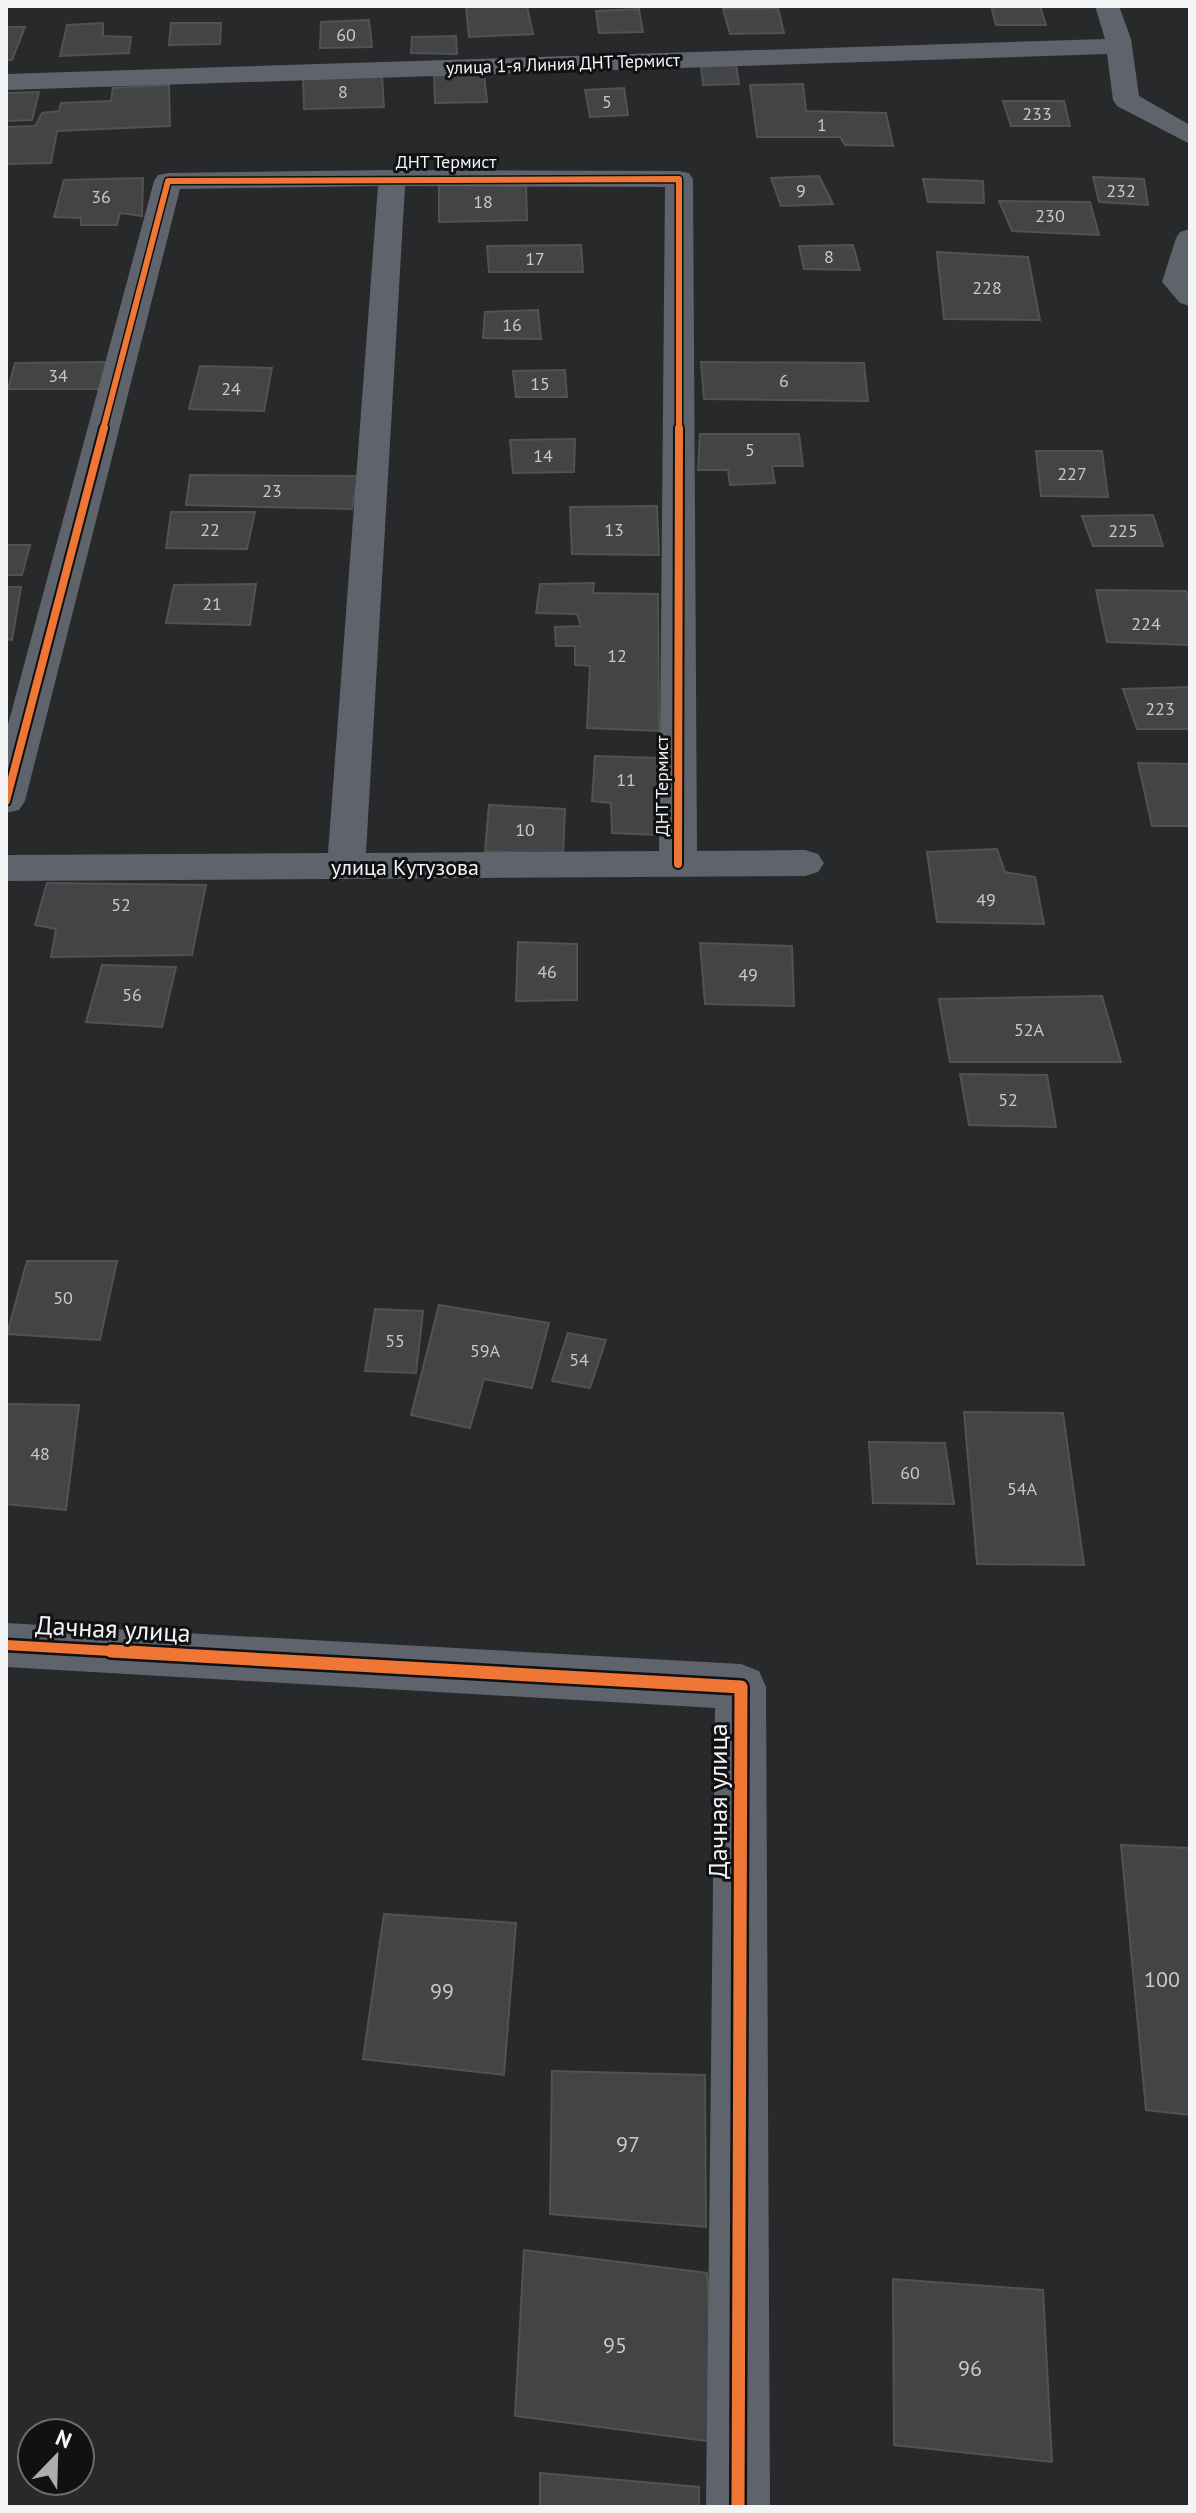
<svg xmlns="http://www.w3.org/2000/svg" width="1196" height="2513" font-family="'PT Sans',sans-serif">
  <style>
    .building { fill: #434445; stroke: #515254; stroke-width: 2 }
    .lines { fill: none; stroke-linecap: round; stroke-linejoin: round }
    .street { fill: #5f636b; fill-rule: evenodd }
    .cycleway-far3-casing { stroke: #101113; stroke-width: 9 }
    .cycleway-far2-casing { stroke: #101113; stroke-width: 12 }
    .cycleway-far1-casing { stroke: #101113; stroke-width: 15 }
    .cycleway-casing { stroke: #101113; stroke-width: 18 }
    .cycleway-far3 { stroke: #f07635; stroke-width: 6 }
    .cycleway-far2 { stroke: #f07635; stroke-width: 8 }
    .cycleway-far1 { stroke: #f07635; stroke-width: 10 }
    .cycleway { stroke: #f07635; stroke-width: 13 }
    .labels { text-anchor: middle; stroke-width: 6; stroke-linejoin: round; paint-order: stroke }
    .number-label { font-size: 18px; fill: #c7c8ca }
    .far-street-label { font-size: 18px; fill: #f3f4f6; stroke: #101113 }
    .street-label { font-size: 22px; fill: #f3f4f6; stroke: #101113 }
    .near-number-label { font-size: 22px; fill: #c7c8ca }
    .near-street-label { font-size: 26px; fill: #f3f4f6; stroke: #101113 }
  </style>
  <rect width="100%" height="100%" fill="#28292b"/>
  <g class="building">
    <path d="M 466,6 L 527,6 L 533,34 L 469,37 Z"/>
    <path d="M 991,6 L 1040,6 L 1046,25 L 996,25 Z"/>
    <path d="M 778,8 L 784,33 L 730,34 L 723,9 Z"/>
    <path d="M 639,9 L 643,32 L 599,33 L 596,11 Z"/>
    <path d="M 369,20 L 372,47 L 320,48 L 321,22 Z"/>
    <path d="M 103,23 L 103,36 L 131,37 L 129,53 L 60,56 L 67,25 Z"/>
    <path d="M 171,23 L 221,23 L 220,44 L 169,45 Z"/>
    <path d="M 6,27 L 25,27 L 12,60 L 6,60 Z"/>
    <path d="M 456,36 L 457,54 L 411,53 L 412,37 Z"/>
    <path d="M 736,64 L 739,84 L 703,85 L 701,65 Z"/>
    <path d="M 484,74 L 487,102 L 435,103 L 434,76 Z"/>
    <path d="M 382,75 L 384,107 L 304,109 L 303,77 Z"/>
    <path d="M 803,84 L 806,111 L 886,113 L 893,146 L 845,145 L 840,137 L 757,137 L 750,85 Z"/>
    <path d="M 169,85 L 170,126 L 57,131 L 51,163 L 6,164 L 6,127 L 35,126 L 42,113 L 59,111 L 61,103 L 111,101 L 113,88 Z"/>
    <path d="M 624,88 L 628,115 L 590,117 L 585,90 Z"/>
    <path d="M 39,92 L 32,120 L 6,121 L 6,93 Z"/>
    <path d="M 1003,101 L 1064,101 L 1070,126 L 1011,126 Z"/>
    <path d="M 819,176 L 833,204 L 781,206 L 771,178 Z"/>
    <path d="M 1093,177 L 1144,179 L 1148,205 L 1099,202 Z"/>
    <path d="M 143,178 L 142,216 L 120,213 L 117,225 L 81,225 L 81,218 L 54,217 L 64,180 Z"/>
    <path d="M 923,179 L 983,181 L 984,203 L 928,202 Z"/>
    <path d="M 526,183 L 527,220 L 439,222 L 439,184 Z"/>
    <path d="M 999,201 L 1090,202 L 1099,235 L 1012,231 Z"/>
    <path d="M 581,245 L 583,272 L 489,272 L 487,246 Z"/>
    <path d="M 853,245 L 860,270 L 804,269 L 799,246 Z"/>
    <path d="M 937,252 L 1028,257 L 1040,320 L 944,319 Z"/>
    <path d="M 538,310 L 541,339 L 483,338 L 485,312 Z"/>
    <path d="M 109,362 L 101,389 L 8,389 L 15,363 Z"/>
    <path d="M 701,362 L 864,363 L 868,401 L 704,399 Z"/>
    <path d="M 200,366 L 272,368 L 264,411 L 189,409 Z"/>
    <path d="M 565,370 L 567,397 L 516,397 L 513,371 Z"/>
    <path d="M 700,434 L 799,434 L 803,466 L 772,466 L 775,483 L 730,485 L 728,470 L 698,470 Z"/>
    <path d="M 575,439 L 574,472 L 513,473 L 510,440 Z"/>
    <path d="M 1036,451 L 1102,451 L 1108,497 L 1041,496 Z"/>
    <path d="M 190,475 L 358,476 L 352,509 L 186,505 Z"/>
    <path d="M 657,506 L 659,555 L 572,554 L 570,507 Z"/>
    <path d="M 171,512 L 255,512 L 247,549 L 166,548 Z"/>
    <path d="M 1153,515 L 1163,546 L 1093,546 L 1082,516 Z"/>
    <path d="M 6,545 L 30,545 L 22,575 L 6,575 Z"/>
    <path d="M 594,583 L 593,593 L 658,594 L 659,731 L 587,728 L 590,666 L 575,665 L 575,646 L 556,646 L 555,627 L 581,626 L 577,614 L 536,613 L 540,584 Z"/>
    <path d="M 256,584 L 250,625 L 166,623 L 174,585 Z"/>
    <path d="M 6,587 L 21,587 L 12,640 L 6,639 Z"/>
    <path d="M 1096,590 L 1186,591 L 1190,606 L 1190,645 L 1107,642 Z"/>
    <path d="M 1190,687 L 1190,729 L 1137,729 L 1123,689 Z"/>
    <path d="M 595,756 L 658,758 L 657,835 L 612,833 L 611,803 L 592,801 Z"/>
    <path d="M 1138,763 L 1190,764 L 1190,826 L 1152,826 Z"/>
    <path d="M 489,805 L 565,809 L 563,854 L 485,851 Z"/>
    <path d="M 997,849 L 1005,872 L 1035,877 L 1044,924 L 937,922 L 927,852 Z"/>
    <path d="M 47,883 L 206,885 L 192,955 L 51,957 L 56,929 L 35,925 Z"/>
    <path d="M 518,942 L 577,944 L 577,1000 L 516,1001 Z"/>
    <path d="M 700,943 L 792,946 L 794,1006 L 705,1004 Z"/>
    <path d="M 102,965 L 176,967 L 162,1027 L 86,1022 Z"/>
    <path d="M 1102,996 L 1121,1062 L 950,1062 L 939,999 Z"/>
    <path d="M 960,1074 L 1047,1075 L 1056,1127 L 969,1125 Z"/>
    <path d="M 27,1261 L 117,1261 L 100,1340 L 7,1334 Z"/>
    <path d="M 439,1305 L 549,1323 L 532,1388 L 484,1379 L 470,1428 L 411,1415 Z"/>
    <path d="M 375,1309 L 423,1311 L 416,1373 L 365,1371 Z"/>
    <path d="M 568,1333 L 606,1340 L 590,1388 L 552,1381 Z"/>
    <path d="M 6,1404 L 79,1405 L 66,1510 L 6,1504 Z"/>
    <path d="M 964,1412 L 1063,1413 L 1084,1565 L 977,1564 Z"/>
    <path d="M 869,1442 L 945,1443 L 954,1504 L 873,1503 Z"/>
    <path d="M 1121,1845 L 1190,1848 L 1190,2115 L 1146,2110 Z"/>
    <path d="M 384,1914 L 516,1923 L 504,2075 L 363,2059 Z"/>
    <path d="M 552,2071 L 705,2075 L 706,2227 L 550,2214 Z"/>
    <path d="M 524,2250 L 707,2273 L 715,2442 L 515,2416 Z"/>
    <path d="M 893,2279 L 1043,2290 L 1052,2462 L 894,2445 Z"/>
    <path d="M 540,2473 L 699,2487 L 699,2507 L 540,2507 Z"/>
  </g>
  <g class="lines">
    <g class="street">
      <path d="M 1095,6 L 1119,6 L 1131,39 L 1139,96 L 1190,125 L 1190,144 L 1117,106 L 1113,100 L 1107,54 L 6,90 L 6,74 L 1105,39 Z"/>
      <path d="M 392,170 L 679,171 L 689,173 L 693,179 L 697,851 L 805,850 L 818,854 L 824,863 L 818,872 L 805,876 L 6,881 L 6,855 L 328,853 L 378,186 L 180,189 L 25,801 L 19,810 L 6,813 L 6,732 L 154,181 L 158,175 L 168,173 ZM 405,186 L 665,187 L 659,851 L 366,853 Z"/>
      <path d="M 1190,229 L 1190,306 L 1180,303 L 1162,282 L 1176,238 L 1180,232 Z"/>
      <path d="M 6,1623 L 741,1664 L 759,1671 L 766,1687 L 770,2507 L 706,2507 L 715,1708 L 6,1667 Z"/>
    </g>
    <defs>
      <path id="cycleway-far3" d="M 103,430 L 168,181 L 679,179 L 679,430"/>
      <g id="cycleway-far2">
        <path d="M 6,801 L 104,428"/>
        <path d="M 678,864 L 679,428"/>
      </g>
      <path id="cycleway-far1" d="M 6,1645 L 146,1653"/>
      <path id="cycleway" d="M 111,1651 L 741,1687 L 738,2507"/>
    </defs>
    <use href="#cycleway-far3" class="cycleway-far3-casing"/>
    <use href="#cycleway-far2" class="cycleway-far2-casing"/>
    <use href="#cycleway-far1" class="cycleway-far1-casing"/>
    <use href="#cycleway" class="cycleway-casing"/>
    <use href="#cycleway-far3" class="cycleway-far3"/>
    <use href="#cycleway-far2" class="cycleway-far2"/>
    <use href="#cycleway-far1" class="cycleway-far1"/>
    <use href="#cycleway" class="cycleway"/>
  </g>
  <g class="labels">
    <g class="number-label">
      <text x="346" y="41">60</text>
      <text x="343" y="98">8</text>
      <text x="607" y="108">5</text>
      <text x="1037" y="120">233</text>
      <text x="822" y="131">1</text>
      <text x="801" y="197">9</text>
      <text x="1121" y="197">232</text>
      <text x="101" y="203">36</text>
      <text x="483" y="208">18</text>
      <text x="1050" y="222">230</text>
      <text x="829" y="263">8</text>
      <text x="535" y="265">17</text>
      <text x="987" y="294">228</text>
      <text x="512" y="331">16</text>
      <text x="58" y="382">34</text>
      <text x="784" y="387">6</text>
      <text x="540" y="390">15</text>
      <text x="231" y="395">24</text>
      <text x="750" y="456">5</text>
      <text x="543" y="462">14</text>
      <text x="1072" y="480">227</text>
      <text x="272" y="497">23</text>
      <text x="210" y="536">22</text>
      <text x="614" y="536">13</text>
      <text x="1123" y="537">225</text>
      <text x="212" y="610">21</text>
      <text x="1146" y="630">224</text>
      <text x="617" y="662">12</text>
      <text x="1160" y="715">223</text>
      <text x="626" y="786">11</text>
      <text x="525" y="836">10</text>
      <text x="986" y="906">49</text>
      <text x="121" y="911">52</text>
      <text x="547" y="978">46</text>
      <text x="748" y="981">49</text>
      <text x="132" y="1001">56</text>
      <text x="1029" y="1036">52А</text>
      <text x="1008" y="1106">52</text>
      <text x="63" y="1304">50</text>
      <text x="395" y="1347">55</text>
      <text x="485" y="1357">59А</text>
      <text x="579" y="1366">54</text>
      <text x="40" y="1460">48</text>
      <text x="910" y="1479">60</text>
      <text x="1022" y="1495">54А</text>
    </g>
    <g class="far-street-label">
      <text transform="translate(563 64) rotate(-2)" y="6">улица 1-я Линия ДНТ Термист</text>
      <text x="446" y="168">ДНТ Термист</text>
      <text transform="translate(662 786) rotate(-90)" y="6">ДНТ Термист</text>
    </g>
    <g class="street-label">
      <text x="405" y="875">улица Кутузова</text>
    </g>
    <g class="near-number-label">
      <text x="1162" y="1987">100</text>
      <text x="442" y="1999">99</text>
      <text x="628" y="2152">97</text>
      <text x="615" y="2353">95</text>
      <text x="970" y="2376">96</text>
    </g>
    <g class="near-street-label">
      <text transform="translate(113 1629) rotate(3)" y="9">Дачная улица</text>
      <text transform="translate(718 1801) rotate(-90)" y="9">Дачная улица</text>
    </g>
  </g>
  <rect width="1196" height="2513" fill="none" stroke="#f3f4f6" stroke-width="16"/>
  <g transform="translate(56 2457) rotate(23)"><circle r="38" fill="#101113" stroke="#6b6c6e" stroke-width="2"/>
  <path d="M0-6L14 30L0 20L-14 30Z" fill="#acadaf"/>
  <text y="-12" font-size="22" font-weight="bold" text-anchor="middle" fill="#f3f4f6">N</text>
  </g>
</svg>
